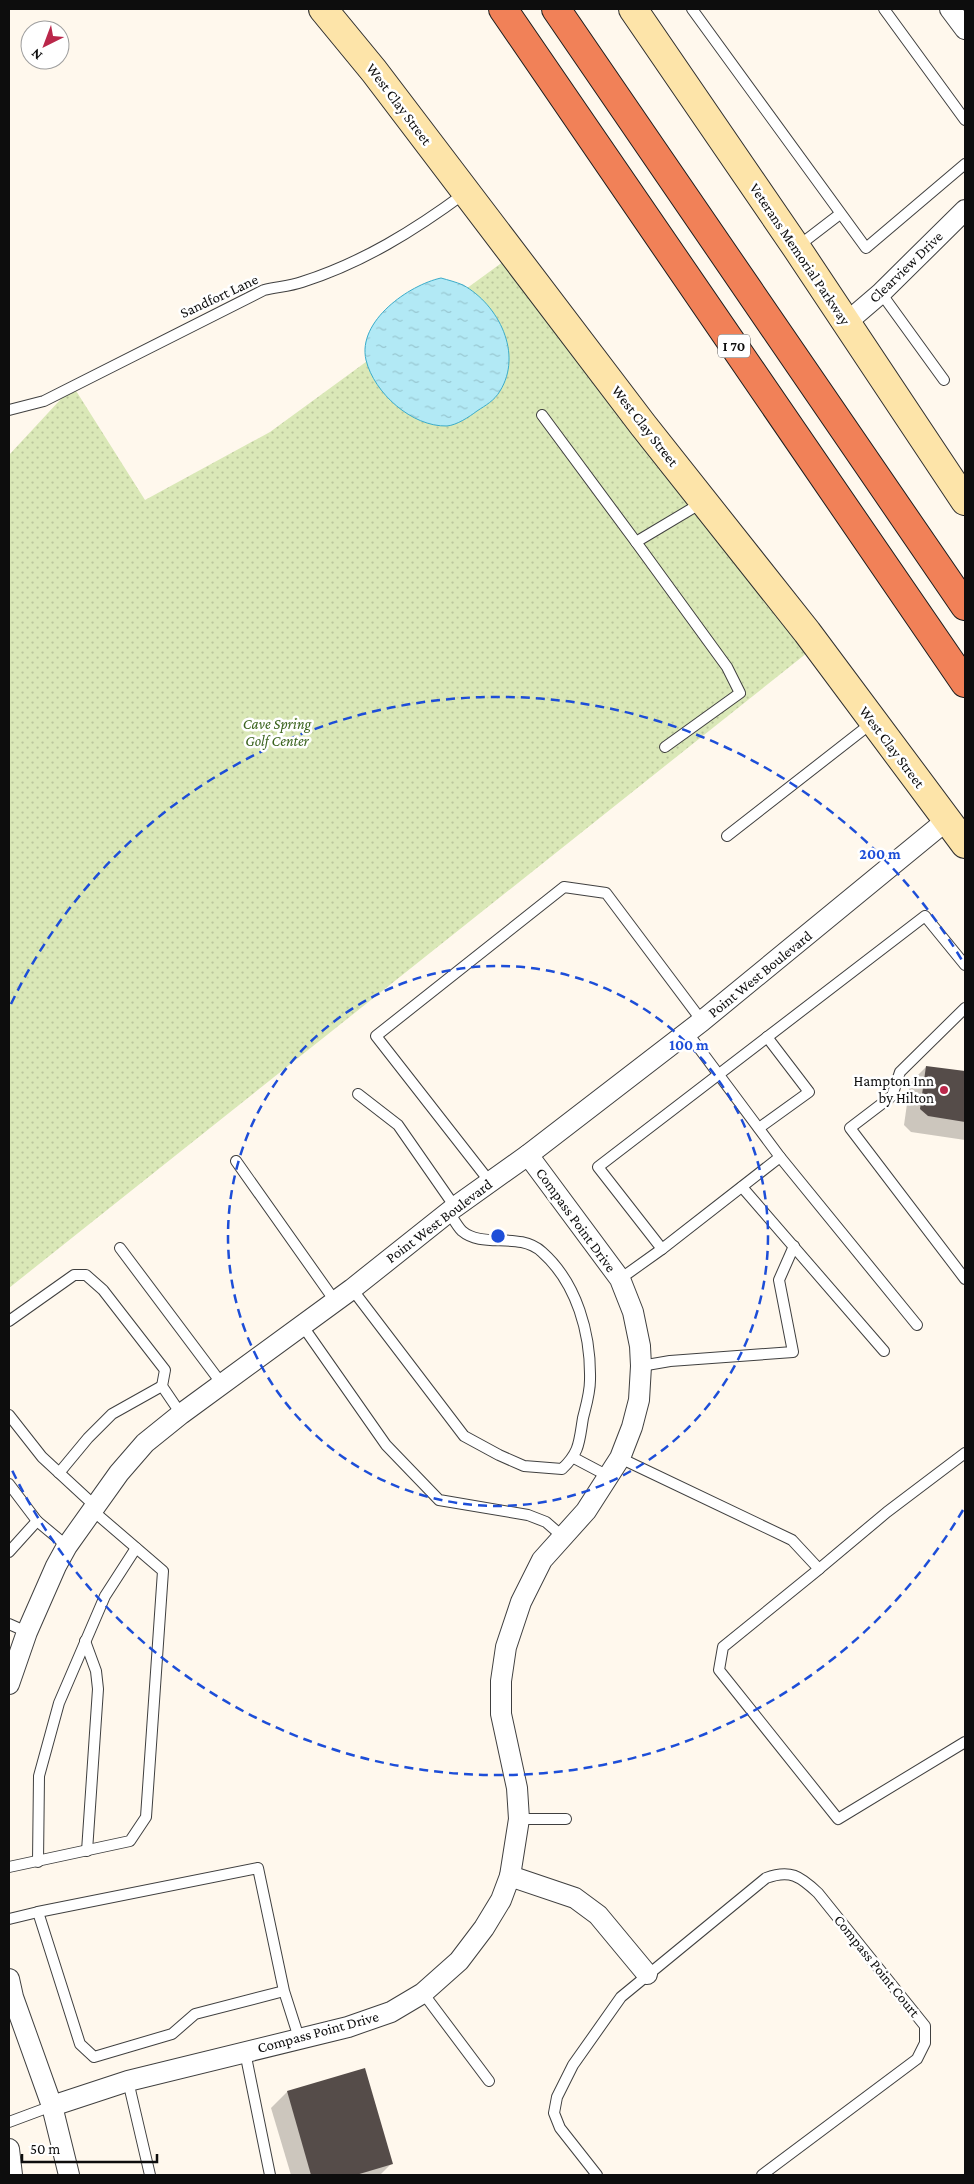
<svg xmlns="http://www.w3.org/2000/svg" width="974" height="2184" font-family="'Crimson Pro',serif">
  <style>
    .grass { fill: url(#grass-dots) }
    .water { fill: url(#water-ripples); stroke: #3bacca }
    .shadow { fill: #0003 }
    .building { fill: #554c49 }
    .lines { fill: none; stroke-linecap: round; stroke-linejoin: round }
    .lane-casing { stroke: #404040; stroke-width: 12 }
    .street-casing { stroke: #404040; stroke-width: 22 }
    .secondary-casing { stroke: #2f2f2f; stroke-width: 30 }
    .highway-casing { stroke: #1e1e1e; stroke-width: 30 }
    .lane { stroke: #fff; stroke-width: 10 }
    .street { stroke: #fff; stroke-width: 20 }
    .secondary { stroke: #fde4a9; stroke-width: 28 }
    .highway { stroke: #f18158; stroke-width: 28 }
    .ring { fill: none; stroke: #1d4ed8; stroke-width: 2.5; stroke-dasharray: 9 6 }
    .poi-dot { fill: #ba274a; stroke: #fff; stroke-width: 2 }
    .labels { text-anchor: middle; stroke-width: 5; stroke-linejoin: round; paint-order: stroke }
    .shield { fill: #fff; stroke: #565656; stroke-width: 1 }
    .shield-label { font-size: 14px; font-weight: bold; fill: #0d0d0d }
    .street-label { font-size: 15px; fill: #0d0d0d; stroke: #fff }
    .park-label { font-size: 15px; font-style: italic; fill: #3a631e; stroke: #fff }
    .poi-label { font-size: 15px; fill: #0d0d0d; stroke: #fff; text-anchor: end }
    .centre { fill: #1d4ed8; stroke: #fff; stroke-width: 2.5 }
    .ring-label { font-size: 15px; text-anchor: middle; font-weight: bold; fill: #1d4ed8; stroke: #fff; stroke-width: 5; stroke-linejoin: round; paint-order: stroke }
  </style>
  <defs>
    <pattern id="grass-dots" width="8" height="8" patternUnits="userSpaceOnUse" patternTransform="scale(1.25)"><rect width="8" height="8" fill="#dae8b7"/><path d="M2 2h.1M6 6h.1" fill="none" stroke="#bac69c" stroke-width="1.8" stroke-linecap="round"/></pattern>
    <pattern id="water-ripples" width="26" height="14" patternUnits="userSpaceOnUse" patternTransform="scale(1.25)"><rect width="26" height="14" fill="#b2e9f5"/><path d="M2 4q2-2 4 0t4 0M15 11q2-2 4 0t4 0" fill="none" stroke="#98c7d1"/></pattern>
  </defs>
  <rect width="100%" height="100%" fill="#fff8ed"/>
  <path class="grass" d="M 518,251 L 817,645 L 9,1288 L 9,455 L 73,386 L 145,500 L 270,432 Z"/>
  <path class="water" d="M 441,278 C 448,280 456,282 463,285 C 499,305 523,354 500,391 C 494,401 486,405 477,411 C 469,417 457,425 447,426 C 412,427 374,393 366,360 C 357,321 409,285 441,278 Z"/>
  <g class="shadow">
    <path d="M 926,1067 L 965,1073 L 965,1140 L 911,1132 L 904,1125 L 910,1083 Z"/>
    <path d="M 364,2070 L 391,2164 L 380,2175 L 291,2175 L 271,2108 L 287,2092 Z"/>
  </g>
  <g class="building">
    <path d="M 926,1066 L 965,1071 L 965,1122 L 928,1116 L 920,1109 Z"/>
    <path d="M 365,2068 L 393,2164 L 356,2175 L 311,2175 L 287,2091 Z"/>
  </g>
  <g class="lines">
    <defs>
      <g id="lane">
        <path d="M 692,9 L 866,248 L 965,164"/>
        <path d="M 884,9 L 965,120"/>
        <path d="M 797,247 L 840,214"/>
        <path d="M 881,293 L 944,380"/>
        <path d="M 9,410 L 44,401 L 264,290 C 277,287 290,286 302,282 C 362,263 415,230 465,193"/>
        <path d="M 542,415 L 636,542 L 703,502"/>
        <path d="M 636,542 L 727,667 L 740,693 L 665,747"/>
        <path d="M 727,836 L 873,722"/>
        <path d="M 965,1008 L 900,1072 L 892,1096 L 850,1128 L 965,1279"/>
        <path d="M 358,1094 L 398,1125 L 455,1207"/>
        <path d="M 759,1128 L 809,1092 L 767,1037"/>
        <path d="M 780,1157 L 917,1325"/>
        <path d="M 236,1161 L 335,1301"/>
        <path d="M 490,1182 L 376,1036 L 564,887 L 606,893 L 702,1021"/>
        <path d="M 742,1187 L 884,1351"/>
        <path d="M 120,1248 L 222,1384"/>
        <path d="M 662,1249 L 780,1157 L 687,1032"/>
        <path d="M 620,1279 L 662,1249 L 598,1167 L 925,916 L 965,965"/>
        <path d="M 352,1289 L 464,1436 L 499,1455 L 524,1466 L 562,1469 C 580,1452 579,1442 583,1418 C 586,1406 590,1393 590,1380 C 591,1334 577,1283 542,1252 C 519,1231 483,1249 462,1231 C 457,1226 453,1218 449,1212"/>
        <path d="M 9,1321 L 74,1275 L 86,1275 L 103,1290 L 165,1370 L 162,1386 L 181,1414"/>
        <path d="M 302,1325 L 386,1445 L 439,1500 L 528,1515 L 546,1522 L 562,1536"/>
        <path d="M 641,1366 L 670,1361 L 793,1352 L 779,1280 L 794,1246"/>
        <path d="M 9,1415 L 42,1457 L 95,1506"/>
        <path d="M 574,1458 L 610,1477"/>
        <path d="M 620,1458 L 792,1540 L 819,1569 L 723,1647 L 719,1670 L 838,1819 L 965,1742"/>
        <path d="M 59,1473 L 88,1438 L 112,1414 L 162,1386"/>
        <path d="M 9,1484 L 37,1521 L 67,1546"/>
        <path d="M 9,1552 L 37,1521"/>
        <path d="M 819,1569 L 887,1512 L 965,1453"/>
        <path d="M 9,1624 L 27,1632"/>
        <path d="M 85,1641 L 96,1671 L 98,1689 L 87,1851"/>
        <path d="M 519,1819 L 566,1819"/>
        <path d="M 38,1862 L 39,1776 L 59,1703 L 105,1596 L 136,1548"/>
        <path d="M 9,1867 L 130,1841 L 146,1817 L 163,1571 L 92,1510"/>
        <path d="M 9,1919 L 38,1912"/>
        <path d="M 284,1991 L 195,2014 L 172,2034 L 94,2057 L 80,2044 L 38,1912 L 258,1868 L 284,1991 L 299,2038"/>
        <path d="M 423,1993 L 489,2081"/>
        <path d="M 245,2052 L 270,2175"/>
        <path d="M 128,2081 L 150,2175"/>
        <path d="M 9,2122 L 52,2106"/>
        <path d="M 597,2175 L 560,2128 L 554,2113 L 557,2097 L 573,2065 L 621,1997 L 766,1878 C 790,1869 800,1876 818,1893 L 925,2026 L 925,2043 L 917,2059 L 762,2175"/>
      </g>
      <g id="street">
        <path d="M 950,9 L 965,29"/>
        <path d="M 846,323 L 881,293 L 965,210"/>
        <path d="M 9,1684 L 27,1632 L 56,1566 L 67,1546 L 119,1473 L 145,1443 L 181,1414 L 352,1289 L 455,1207 L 528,1155 L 702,1021 L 947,820"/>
        <path d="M 510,1876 L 575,1898 L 598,1915 L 647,1974"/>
        <path d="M 9,1979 L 13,1997 L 52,2106 L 69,2175"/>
        <path d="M 52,2106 L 128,2081 L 348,2027 L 391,2012 L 423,1993 L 459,1961 L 484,1928 L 501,1900 L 510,1876 L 519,1819 L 517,1788 L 501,1714 L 501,1681 L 506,1647 L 521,1602 L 542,1560 L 586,1511 L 620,1458 L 632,1427 L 639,1400 L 641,1366 L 640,1346 L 633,1312 L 620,1279 L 528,1155"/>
        <path d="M 9,2149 L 12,2175"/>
      </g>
      <g id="secondary">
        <path d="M 323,9 L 374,71 L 643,425 L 807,632 L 965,844"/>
        <path d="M 633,9 L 796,247 L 965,501"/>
      </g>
      <g id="highway">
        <path d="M 503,9 L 965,683"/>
        <path d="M 556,9 L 965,606"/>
      </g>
    </defs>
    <use href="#lane" class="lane-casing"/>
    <use href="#street" class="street-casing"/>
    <use href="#secondary" class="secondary-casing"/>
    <use href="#highway" class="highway-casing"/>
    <use href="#lane" class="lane"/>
    <use href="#street" class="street"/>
    <use href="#secondary" class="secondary"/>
    <use href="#highway" class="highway"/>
  </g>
  <g class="ring">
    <circle cx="498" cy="1236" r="270"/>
    <path d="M963 1510A540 540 0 0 1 11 1468M11 1004A540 540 0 0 1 963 962"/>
  </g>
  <circle class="poi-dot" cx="944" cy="1090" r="5"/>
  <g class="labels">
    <rect class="shield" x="718" y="334.5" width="32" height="23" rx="4"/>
    <g class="shield-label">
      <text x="734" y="351">I 70</text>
    </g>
    <g class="street-label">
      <text transform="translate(399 104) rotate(53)" y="5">West Clay Street</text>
      <text transform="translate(800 254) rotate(56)" y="5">Veterans Memorial Parkway</text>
      <text transform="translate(906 267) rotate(-44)" y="5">Clearview Drive</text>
      <text transform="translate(219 296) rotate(-25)" y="5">Sandfort Lane</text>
      <text transform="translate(645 426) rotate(52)" y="5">West Clay Street</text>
      <text transform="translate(892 747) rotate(53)" y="5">West Clay Street</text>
      <text transform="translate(760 974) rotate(-39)" y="5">Point West Boulevard</text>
      <text transform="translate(576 1220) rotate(54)" y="5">Compass Point Drive</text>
      <text transform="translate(439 1221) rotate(-37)" y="5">Point West Boulevard</text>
      <text transform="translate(877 1966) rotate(51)" y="5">Compass Point Court</text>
      <text transform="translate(318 2032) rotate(-15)" y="5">Compass Point Drive</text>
    </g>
    <g class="park-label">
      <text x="277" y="729">Cave Spring<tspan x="277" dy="17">Golf Center</tspan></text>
    </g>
    <g class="poi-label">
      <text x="934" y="1086">Hampton Inn<tspan x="934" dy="17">by Hilton</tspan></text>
    </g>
  </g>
  <circle cx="498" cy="1236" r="8" class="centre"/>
  <g class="ring-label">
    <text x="880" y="859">200 m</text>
    <text x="689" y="1050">100 m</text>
  </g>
  <rect width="974" height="2184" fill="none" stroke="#0d0d0d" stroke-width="20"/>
  <g transform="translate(45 45) rotate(222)"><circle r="24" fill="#ffffff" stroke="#9e9e9e"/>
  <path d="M0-4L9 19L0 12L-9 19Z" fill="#ba274a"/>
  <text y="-8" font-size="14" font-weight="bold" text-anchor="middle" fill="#0d0d0d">N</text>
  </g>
  <path d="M22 2154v8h135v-8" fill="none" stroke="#0d0d0d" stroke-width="2.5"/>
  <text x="30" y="2154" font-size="15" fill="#0d0d0d" stroke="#ffffff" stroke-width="4" paint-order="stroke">50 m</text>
</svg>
